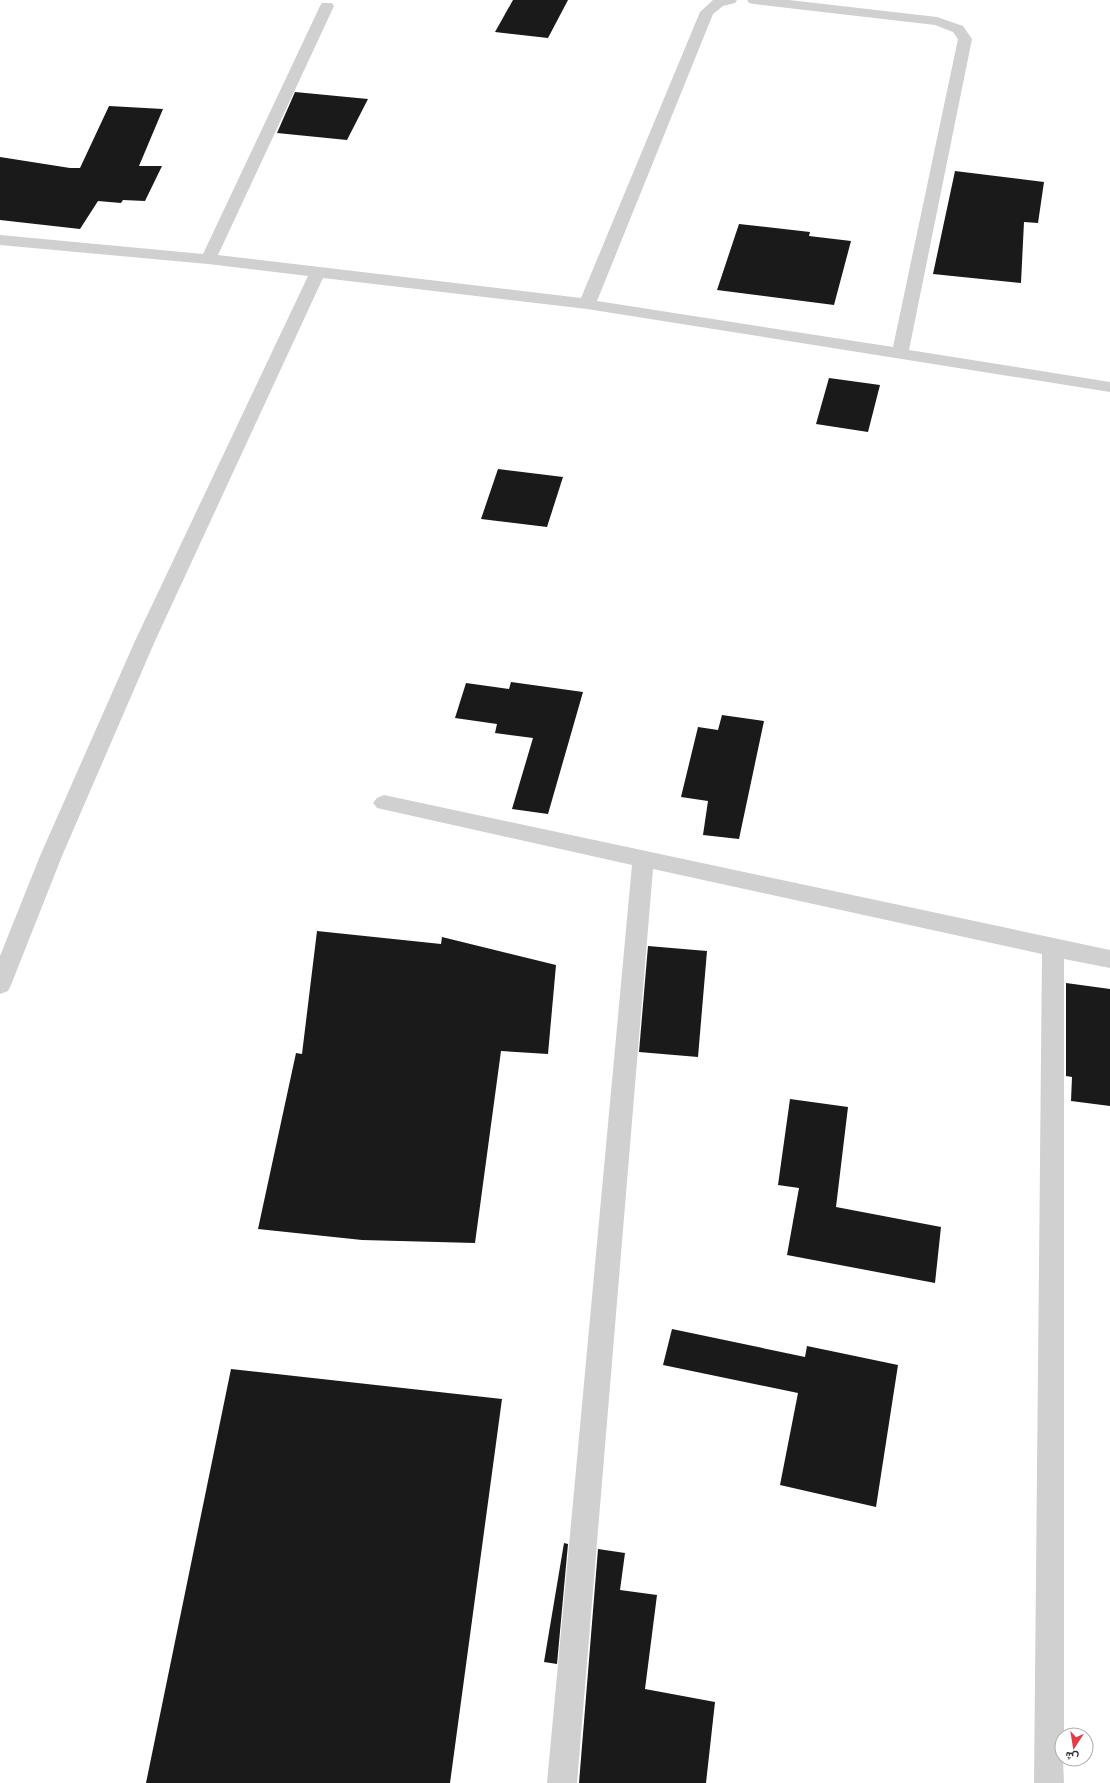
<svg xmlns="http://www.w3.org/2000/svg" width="1110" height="1783" font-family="'Sofia Sans Condensed',Vazirmatn,sans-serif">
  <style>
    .building { fill: #1a1a1a }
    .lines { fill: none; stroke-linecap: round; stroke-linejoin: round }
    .minor { fill: #d0d0d0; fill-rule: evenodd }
  </style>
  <rect width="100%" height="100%" fill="#fff"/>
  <g class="building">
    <path d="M 513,0 L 568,0 L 548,38 L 495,32 Z"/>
    <path d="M 295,92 L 368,99 L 347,140 L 277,133 Z"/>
    <path d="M 109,106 L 163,109 L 139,166 L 162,166 L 145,201 L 123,200 L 121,203 L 98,201 L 80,229 L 0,220 L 0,157 L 70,168 L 80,168 Z"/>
    <path d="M 955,171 L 1044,182 L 1038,223 L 1024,222 L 1021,283 L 933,274 Z"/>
    <path d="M 739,224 L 810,232 L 809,236 L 851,241 L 834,305 L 717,290 Z"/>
    <path d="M 829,378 L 880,385 L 868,432 L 816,424 Z"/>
    <path d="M 498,469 L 563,477 L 547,527 L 481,519 Z"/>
    <path d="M 511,682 L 583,692 L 548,814 L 512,809 L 533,738 L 495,733 L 497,724 L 455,718 L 466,683 L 509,689 Z"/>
    <path d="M 722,715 L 764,721 L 739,839 L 703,835 L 708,801 L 681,797 L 698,727 L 718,730 Z"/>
    <path d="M 317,931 L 441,944 L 442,937 L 556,965 L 548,1054 L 501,1051 L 475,1243 L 362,1240 L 258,1229 L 296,1053 L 302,1054 Z"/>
    <path d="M 648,946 L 707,951 L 698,1057 L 639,1052 Z"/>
    <path d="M 1066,983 L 1110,989 L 1110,1106 L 1071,1101 L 1072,1077 L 1066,1076 Z"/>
    <path d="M 790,1099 L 848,1107 L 836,1207 L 941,1227 L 935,1283 L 787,1255 L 799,1188 L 778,1185 Z"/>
    <path d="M 672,1329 L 805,1357 L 807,1346 L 898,1365 L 876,1507 L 780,1485 L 798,1393 L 663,1365 Z"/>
    <path d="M 231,1369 L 502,1399 L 450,1783 L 146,1783 Z"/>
    <path d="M 564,1543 L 568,1544 L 557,1664 L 544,1662 Z"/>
    <path d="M 598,1549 L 625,1553 L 620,1590 L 657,1595 L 645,1689 L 715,1702 L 706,1783 L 579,1783 Z"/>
  </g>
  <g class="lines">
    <g class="minor">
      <path d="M 713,0 L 737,0 L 735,3 L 723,6 L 713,14 L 597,301 L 893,347 L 958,39 L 953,32 L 935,25 L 754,4 L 749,3 L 747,0 L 789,0 L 937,17 L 963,26 L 972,39 L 909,350 L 1110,382 L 1110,392 L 587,309 L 323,278 L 155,641 L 62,856 L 11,985 L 8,991 L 0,994 L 0,956 L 40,856 L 135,641 L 308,276 L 208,264 L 0,245 L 0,235 L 203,254 L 320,6 L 322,3 L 332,3 L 334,6 L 218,255 L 581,298 L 700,12 Z"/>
      <path d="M 384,795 L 1110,950 L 1110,968 L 1064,959 L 1064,1735 L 1062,1735 L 1064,1783 L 1034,1783 L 1042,954 L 653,869 L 577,1783 L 547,1783 L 632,865 L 377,808 L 373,803 L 377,798 Z"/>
    </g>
  </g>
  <g transform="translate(1074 1747) rotate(192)"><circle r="19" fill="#ffffff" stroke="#adadad"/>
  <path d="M0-3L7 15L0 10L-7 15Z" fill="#e63946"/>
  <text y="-6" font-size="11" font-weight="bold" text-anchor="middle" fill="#333333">ش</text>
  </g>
</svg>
